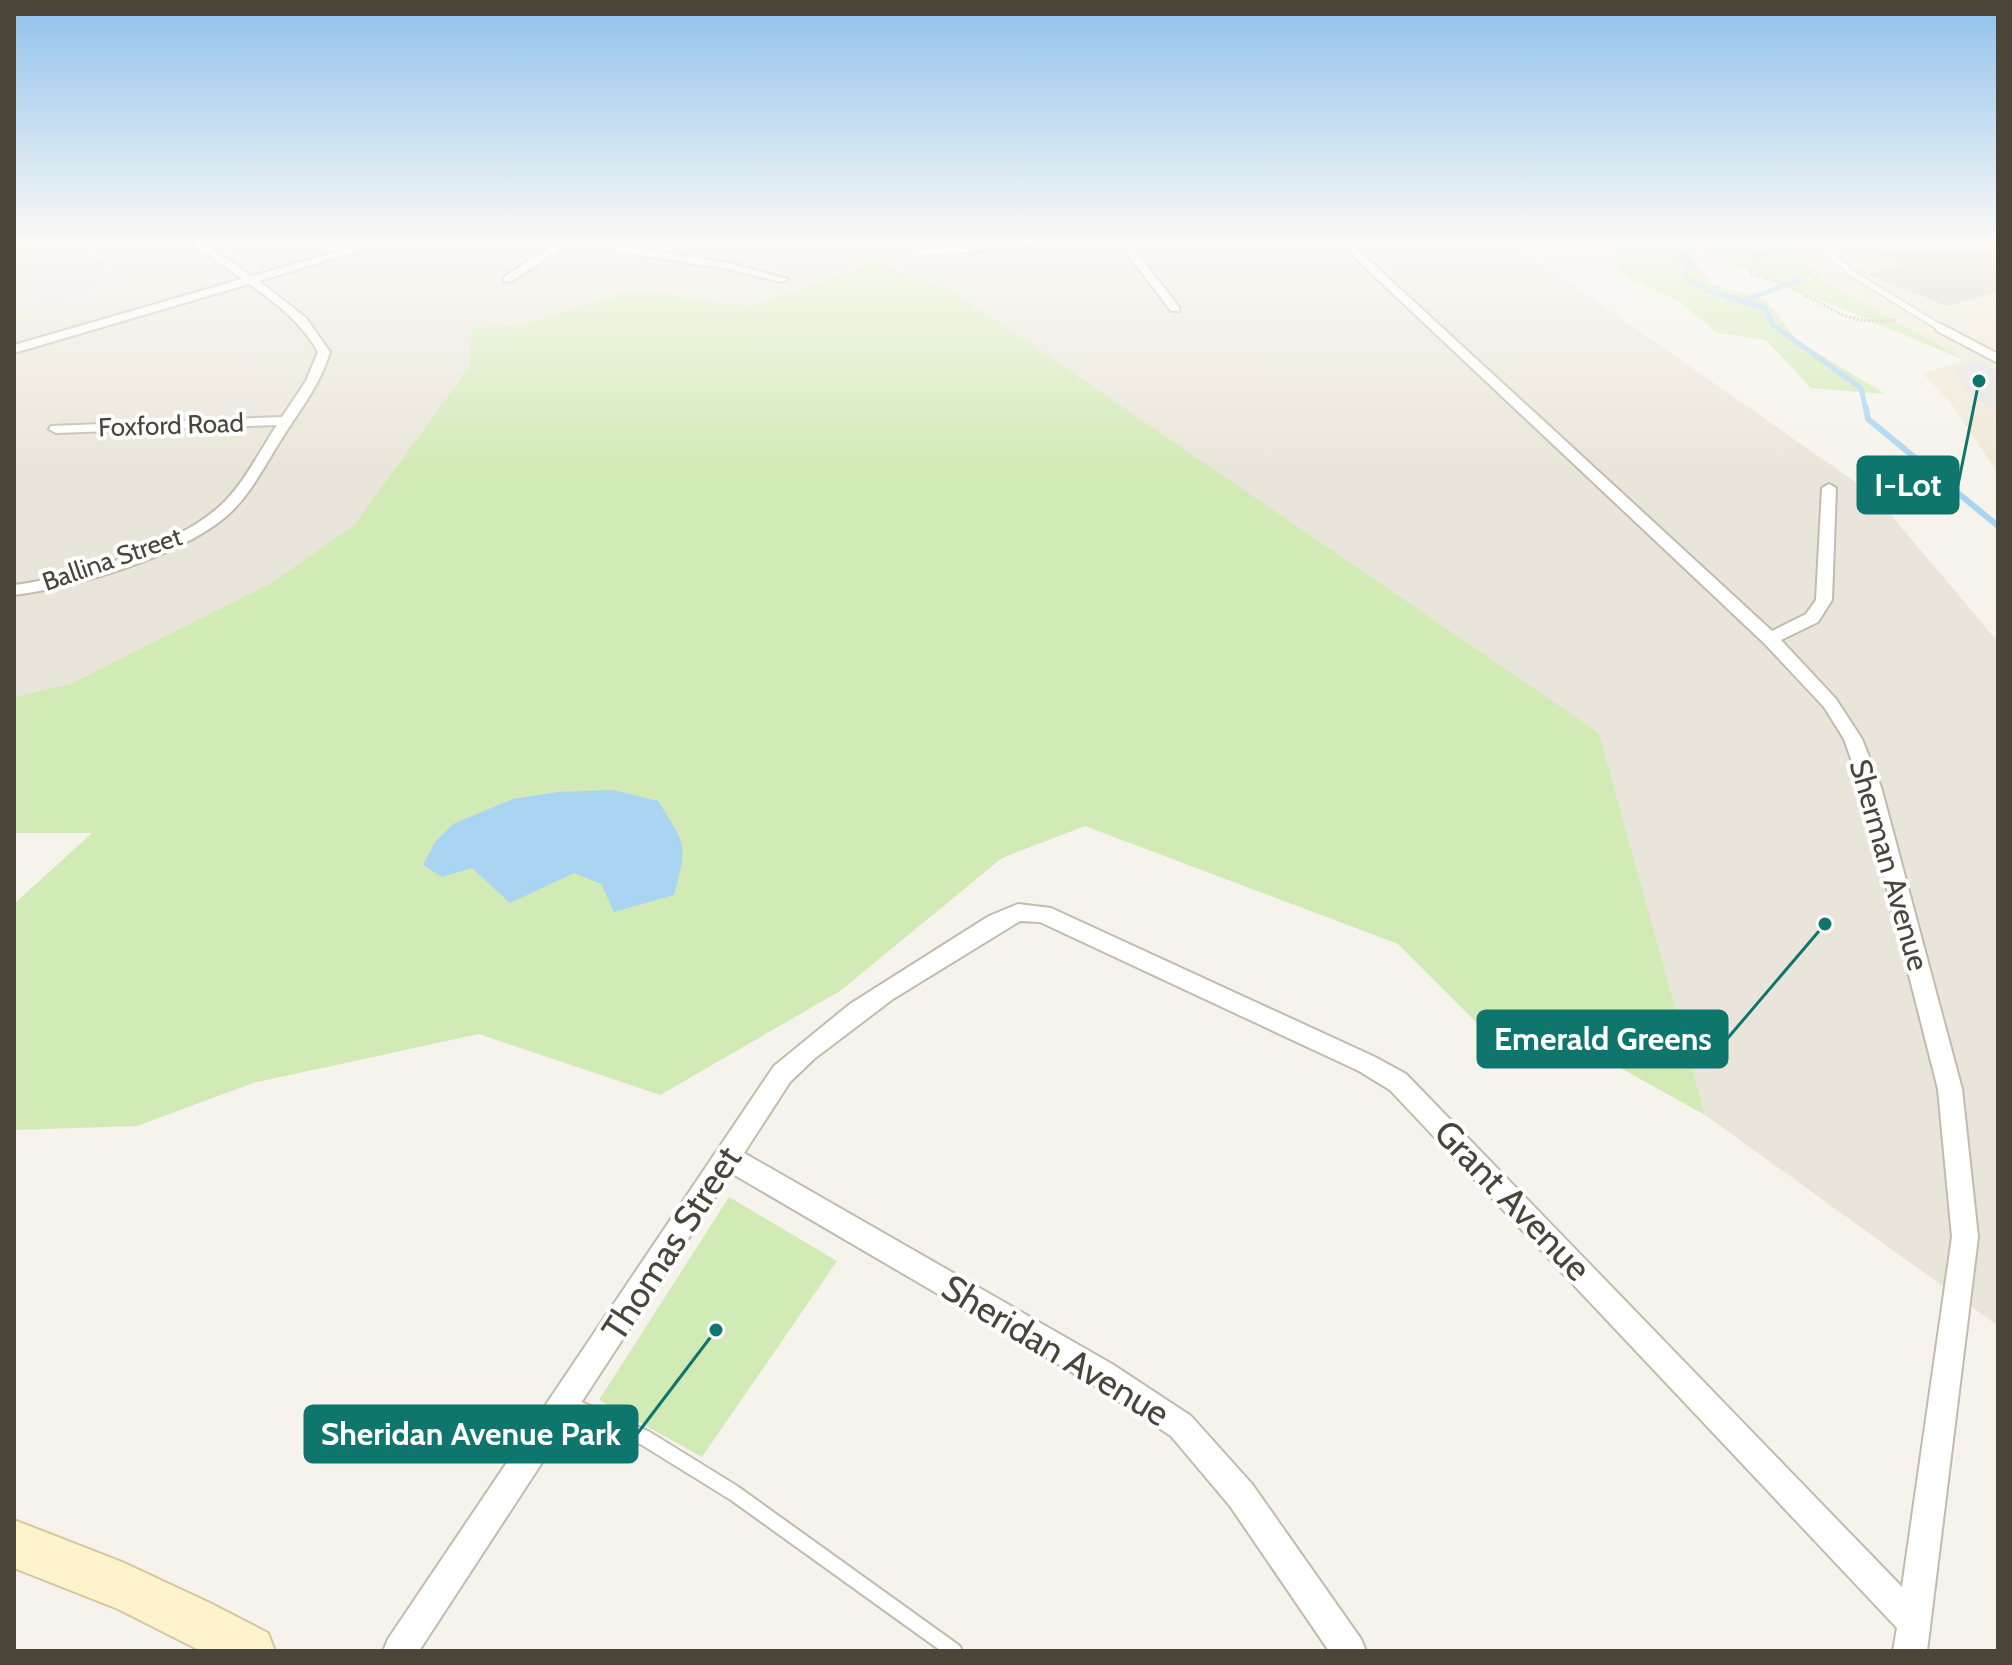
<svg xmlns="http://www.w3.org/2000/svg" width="2012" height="1665" font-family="Cabin,sans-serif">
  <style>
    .residential { fill: #eae5da }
    .industrial { fill: #e6e2dd }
    .education { fill: #efe8d6 }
    .green { fill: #d2eab5 }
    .parking { fill: #e5e3e0 }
    .water { fill: #a9d4f2 }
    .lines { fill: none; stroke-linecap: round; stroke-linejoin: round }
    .stream-far1 { stroke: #a9d4f2; stroke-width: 5 }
    .stream { stroke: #a9d4f2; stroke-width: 6 }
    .building { fill: #d8cfc1 }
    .lane-far1-casing { stroke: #c2bbae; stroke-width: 8 }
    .lane-casing { stroke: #c2bbae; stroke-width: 19 }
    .street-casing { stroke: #c2bbae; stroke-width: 4 }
    .secondary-casing { stroke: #d6c79b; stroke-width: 4 }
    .path { stroke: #c4b79f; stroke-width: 3; stroke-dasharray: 2 2; stroke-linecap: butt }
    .lane-far1 { stroke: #fff; stroke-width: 6 }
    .lane { stroke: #fff; stroke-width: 15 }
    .street { fill: #fff; fill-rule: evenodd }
    .secondary { fill: #fff3cd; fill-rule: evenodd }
    .labels { text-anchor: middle; stroke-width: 8; stroke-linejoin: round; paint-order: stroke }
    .far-street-label { font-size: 26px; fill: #4b4439; stroke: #fff }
    .street-label { font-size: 30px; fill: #4b4439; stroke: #fff }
    .near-street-label { font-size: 36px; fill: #4b4439; stroke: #fff }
    .leader { fill: none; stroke: #0f766e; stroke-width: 3 }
    .callout-dot { fill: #0f766e; stroke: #fff; stroke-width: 3 }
    .callout { fill: #0f766e; stroke: #0f766e; stroke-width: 3 }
    .callout-label { font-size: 32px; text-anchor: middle; font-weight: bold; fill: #fff }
  </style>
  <rect width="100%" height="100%" fill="#f6f3ec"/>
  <path class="residential" d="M 74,240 L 1509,240 L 1874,495 L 1998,642 L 1998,1326 L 1705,1115 L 1599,733 L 876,264 L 750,306 L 632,290 L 521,325 L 472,328 L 469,367 L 353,526 L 269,584 L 70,684 L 14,697 L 14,311 L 124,281 Z"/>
  <path class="industrial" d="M 14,240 L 74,240 L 125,281 L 14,311 Z"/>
  <path class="education" d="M 1792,240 L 1998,240 L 1998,473 L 1951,403 L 1923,374 L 1965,360 L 1806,270 Z"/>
  <g class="green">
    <path d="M 1607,240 L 1792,240 L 1806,270 L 1967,361 L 1698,249 L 1691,258 L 1712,284 L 1765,299 L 1798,341 L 1885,394 L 1811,388 L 1766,340 L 1717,333 L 1679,301 L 1622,275 Z"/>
    <path d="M 876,263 L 953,291 L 1599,733 L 1705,1115 L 1606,1060 L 1503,1049 L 1398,944 L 1085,826 L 1002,858 L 840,991 L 660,1095 L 479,1034 L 253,1083 L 137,1126 L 14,1130 L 14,904 L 92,833 L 14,833 L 14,697 L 70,684 L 269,584 L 353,526 L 469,367 L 472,328 L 521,325 L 632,290 L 750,306 Z"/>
    <path d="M 729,1197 L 837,1261 L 702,1457 L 599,1400 Z"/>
  </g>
  <path class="parking" d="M 1975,361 L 1998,371 L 1998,416 L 1966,390 L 1953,369 Z"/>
  <path class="water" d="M 613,790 L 658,801 C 686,845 688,844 674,895 L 614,912 L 601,884 L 574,873 L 510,903 L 472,868 L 442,877 L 423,865 L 435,842 L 453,824 L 513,799 L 558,792 Z"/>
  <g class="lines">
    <g class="stream-far1">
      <path d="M 1656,240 L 1692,264 L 1684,276 L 1705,290 L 1765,308 L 1773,325 L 1861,388 L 1866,410"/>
      <path d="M 1743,301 L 1799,280"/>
    </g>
    <path class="stream" d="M 1866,408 L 1868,419 L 1998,526"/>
  </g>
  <path class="building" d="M 1864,240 L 1998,240 L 1998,292 L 1947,306 L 1867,274 L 1905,264 L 1867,249 Z"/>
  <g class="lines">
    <defs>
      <path id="lane-far1" d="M 1819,240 L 1851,273 L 1941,328"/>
      <path id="lane" d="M 567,1404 L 645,1438 L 734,1493 L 954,1651"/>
      <g id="street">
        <path d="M 186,240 L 198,240 L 252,276 L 379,240 L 394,240 L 259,281 L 306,318 L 330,352 C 321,382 303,406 286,432 C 268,459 254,490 230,513 C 183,556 76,587 14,595 L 14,585 C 74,578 175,547 220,506 C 244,484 259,452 277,425 L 56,433 L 49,429 L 51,426 L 282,417 L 306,381 L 318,352 C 302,323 276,303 249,284 L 14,353 L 14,345 L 242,279 Z"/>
        <path d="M 561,240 L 584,240 L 727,263 L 788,279 L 782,282 L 727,269 L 576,245 L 545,259 L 512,281 L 504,281 L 504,277 L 537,255 L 563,242 Z"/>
        <path d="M 907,240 L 917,240 L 921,249 L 1039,240 L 1079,240 L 1074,243 L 917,256 L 912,253 Z"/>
        <path d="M 1117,240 L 1127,240 L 1179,307 L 1179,311 L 1171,311 Z"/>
        <path d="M 1336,240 L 1347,240 L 1772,631 L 1806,614 L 1816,600 L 1822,488 L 1829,484 L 1836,488 L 1832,600 L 1818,622 L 1781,640 L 1836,699 L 1862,739 L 1881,787 L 1962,1089 L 1978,1237 L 1927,1651 L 1893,1651 L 1897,1628 L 1390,1090 L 1359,1071 L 1040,922 L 1020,921 L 893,999 L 814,1059 L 790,1082 L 744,1153 L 1112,1364 L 1191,1416 L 1252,1484 L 1361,1639 L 1366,1651 L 1329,1651 L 1230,1506 L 1171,1436 L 1092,1384 L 731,1173 L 419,1651 L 383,1651 L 388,1639 L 774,1066 L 850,1004 L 989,916 L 1018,904 L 1051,908 L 1375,1057 L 1406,1074 L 1902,1587 L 1952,1237 L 1938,1089 L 1861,787 L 1844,739 L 1824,707 L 1764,643 Z"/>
        <path d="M 1941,324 L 1998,354 L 1998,363 L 1937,331 L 1935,328 Z"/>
      </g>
      <path id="secondary" d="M 14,1520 L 122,1562 L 210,1603 L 268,1633 L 275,1651 L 201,1651 L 118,1609 L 14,1568 Z"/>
    </defs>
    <use href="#lane-far1" class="lane-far1-casing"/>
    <use href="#lane" class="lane-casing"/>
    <use href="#street" class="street-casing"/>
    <use href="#secondary" class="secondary-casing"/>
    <path class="path" d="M 1755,240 L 1761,243 L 1761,252 L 1750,273 C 1764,278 1778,282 1791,288 C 1834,307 1843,326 1895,320"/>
    <use href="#lane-far1" class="lane-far1"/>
    <use href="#lane" class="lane"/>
    <use href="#street" class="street"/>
    <use href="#secondary" class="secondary"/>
  </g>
  <linearGradient id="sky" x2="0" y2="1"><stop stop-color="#8fc1ec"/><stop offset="0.51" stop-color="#fbfaf6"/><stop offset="1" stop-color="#fbfaf6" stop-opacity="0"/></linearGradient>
  <rect width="2012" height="473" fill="url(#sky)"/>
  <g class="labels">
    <g class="far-street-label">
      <text transform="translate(171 425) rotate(-2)" y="9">Foxford Road</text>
      <text transform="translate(112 559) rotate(-19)" y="9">Ballina Street</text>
    </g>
    <g class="street-label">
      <text transform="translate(1889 865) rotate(74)" y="10">Sherman Avenue</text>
    </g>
    <g class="near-street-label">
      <text transform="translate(1513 1200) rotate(46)" y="13">Grant Avenue</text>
      <text transform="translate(671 1243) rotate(-57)" y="13">Thomas Street</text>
      <text transform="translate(1056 1350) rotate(31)" y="13">Sheridan Avenue</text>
    </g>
  </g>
  <path class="leader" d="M1979 381L1958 485M1825 924L1727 1039M716 1330L637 1434"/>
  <g class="callout-dot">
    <circle cx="1979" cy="381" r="8"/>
    <circle cx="1825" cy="924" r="8"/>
    <circle cx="716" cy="1330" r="8"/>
  </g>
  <g class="callout">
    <rect x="1858" y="457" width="100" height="56" rx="8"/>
    <rect x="1478" y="1011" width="249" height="56" rx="8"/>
    <rect x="305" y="1406" width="332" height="56" rx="8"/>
  </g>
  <g class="callout-label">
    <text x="1908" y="496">I-Lot</text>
    <text x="1603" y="1050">Emerald Greens</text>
    <text x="471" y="1445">Sheridan Avenue Park</text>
  </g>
  <rect width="2012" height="1665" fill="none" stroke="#4b4439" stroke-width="32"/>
</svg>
